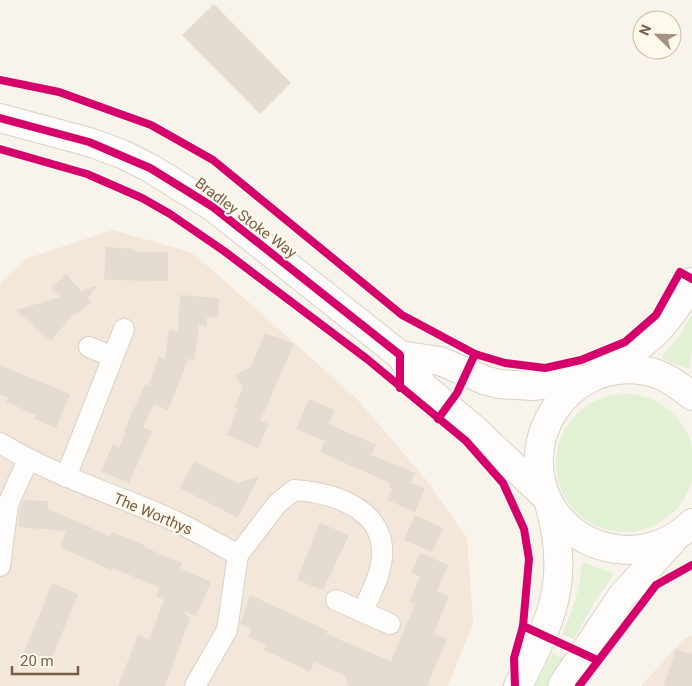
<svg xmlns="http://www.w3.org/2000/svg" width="692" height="686" font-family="Roboto,sans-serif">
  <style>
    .residential { fill: #f2e7d8 }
    .green { fill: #e2f0d4 }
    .building { fill: #e5dcd1 }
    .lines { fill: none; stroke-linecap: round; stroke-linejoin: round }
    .street-casing { stroke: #d7d1c9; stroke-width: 22 }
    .secondary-casing { stroke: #d8d0c7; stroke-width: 30 }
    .street { stroke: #fefdfc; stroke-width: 20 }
    .secondary { stroke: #fefdfc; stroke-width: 28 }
    .cycleway-casing { stroke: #fff9ec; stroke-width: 11 }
    .cycleway { stroke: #d6006c; stroke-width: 8 }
    .labels { text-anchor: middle; stroke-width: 4.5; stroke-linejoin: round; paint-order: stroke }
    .street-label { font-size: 15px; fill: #795d48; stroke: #fff9ec }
  </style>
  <rect width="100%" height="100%" fill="#f8f4eb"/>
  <g class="residential">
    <path d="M 113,230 L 193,253 L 357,399 L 427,481 L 467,538 L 473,623 L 448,686 L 0,686 L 0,284 L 26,259 Z"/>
    <path d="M 692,635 L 692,686 L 641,686 L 684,639 Z"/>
  </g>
  <g class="green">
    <path d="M 692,314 L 692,352 L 689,369 L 663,359 L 662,356 L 680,335 Z"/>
    <circle cx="625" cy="463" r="69"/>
    <path d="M 585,563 L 613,573 L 613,576 L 593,604 L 574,639 L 562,634 C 572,611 581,589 581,564 Z"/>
    <path d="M 552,653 L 563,658 L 548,686 L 535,686 Z"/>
  </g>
  <g class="building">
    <path d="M 214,4 L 291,83 L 260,114 L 182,35 Z"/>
    <path d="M 106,247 L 135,249 L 135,252 L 168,252 L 168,281 L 104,280 Z"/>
    <path d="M 66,274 L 81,291 L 98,285 L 88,298 L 91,302 L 76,315 L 74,313 L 51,341 L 16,310 L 60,297 L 51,288 Z"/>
    <path d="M 180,295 L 219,298 L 218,318 L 207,317 L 207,326 L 199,325 L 194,360 L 188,359 L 168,410 L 154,404 L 143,427 L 152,431 L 129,483 L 101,471 L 113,444 L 119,447 L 126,432 L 124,431 L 145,384 L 148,386 L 159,357 L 165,359 L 169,330 L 178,331 Z"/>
    <path d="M 265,333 L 294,344 L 260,421 L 269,424 L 258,448 L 227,435 L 238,408 L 235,407 L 243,387 L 235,375 L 251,367 Z"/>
    <path d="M 0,365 L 70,394 L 56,428 L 34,419 L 36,415 L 6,402 L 8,398 L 0,395 Z"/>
    <path d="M 309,399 L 335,410 L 329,424 L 376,445 L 371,455 L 415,473 L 411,483 L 425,488 L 415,512 L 387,500 L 392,489 L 389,487 L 390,483 L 320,452 L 325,441 L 296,429 Z"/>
    <path d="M 194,461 L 237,483 L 259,476 L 238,518 L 180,488 Z"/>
    <path d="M 23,500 L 48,501 L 48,509 L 110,536 L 112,532 L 144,545 L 144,547 L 182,563 L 180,568 L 211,582 L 196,616 L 183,611 L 190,619 L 165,686 L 118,686 L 138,635 L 149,640 L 164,600 L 156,596 L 159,587 L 112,568 L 111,570 L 60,547 L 66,531 L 18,527 L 20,507 Z"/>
    <path d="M 415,515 L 443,528 L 432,552 L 404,540 Z"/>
    <path d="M 320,523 L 349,535 L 323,590 L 297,580 Z"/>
    <path d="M 420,553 L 448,565 L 437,591 L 449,596 L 434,634 L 447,639 L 427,686 L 349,686 L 344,675 L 314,662 L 310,672 L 263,649 L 267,645 L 248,637 L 252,629 L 240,624 L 250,595 L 328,631 L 326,634 L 391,661 L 415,604 L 409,602 L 420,577 L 411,573 Z"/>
    <path d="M 52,583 L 78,594 L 49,665 L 23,655 Z"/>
    <path d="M 676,649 L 692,654 L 692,686 L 664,686 Z"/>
  </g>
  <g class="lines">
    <defs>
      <g id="street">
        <path d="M 89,347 L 113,357"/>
        <path d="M 0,443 C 56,477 118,495 177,522 C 198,532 218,544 238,555"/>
        <path d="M 66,477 L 124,329"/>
        <path d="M 0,566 L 8,504 L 28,460"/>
        <path d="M 336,600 L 390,624"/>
        <path d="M 195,686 L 227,630 L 238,555 L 277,504 L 294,490 C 339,493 394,513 380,569 C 377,583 368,598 363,612"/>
      </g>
      <g id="secondary">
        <path d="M 0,118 L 89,142 L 122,154 L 150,168 L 213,207 L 400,355 L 424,387 L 475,430 L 545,496"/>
        <path d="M 400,355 L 440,361 L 484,380 L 499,384 L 533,386 L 585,380"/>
        <path d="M 603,370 C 648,344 666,327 692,282"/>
        <path d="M 692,396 C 678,385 664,374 646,371 C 565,356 509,448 556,514 C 571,533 592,546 617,549 C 645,553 672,543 692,523"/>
        <path d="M 518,686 C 551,620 571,582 550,507"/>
        <path d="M 562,686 L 622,596 L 673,540"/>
      </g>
    </defs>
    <use href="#street" class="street-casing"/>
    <use href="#secondary" class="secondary-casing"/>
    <use href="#street" class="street"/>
    <use href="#secondary" class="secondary"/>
    <defs>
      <g id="cycleway">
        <path d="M 0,80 L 59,92 L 151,125 L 213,160 L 402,315 L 475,354 L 505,363 L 545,368 L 581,360 L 625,342 L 656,315 L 680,272 L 692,279"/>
        <path d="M 0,118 L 89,142 L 150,168 L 213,207 L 400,355 L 400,388"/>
        <path d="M 0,149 L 87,174 L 142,198 L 170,214 L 224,251 L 367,359 L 466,441 L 503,483 L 524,529 L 529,559 L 523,626 L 514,658 L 515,686"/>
        <path d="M 438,419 L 457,393 L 475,354"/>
        <path d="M 523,626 L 597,660"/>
        <path d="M 579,686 L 656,585 L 692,565"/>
      </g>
    </defs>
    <use href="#cycleway" class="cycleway-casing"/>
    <use href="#cycleway" class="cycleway"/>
  </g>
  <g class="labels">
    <g class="street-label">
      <text transform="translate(246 218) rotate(37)" y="5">Bradley Stoke Way</text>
      <text transform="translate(153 514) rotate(23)" y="5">The Worthys</text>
    </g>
  </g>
  <g transform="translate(657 35) rotate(293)"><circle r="24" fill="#fff9ec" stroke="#c9bbaa"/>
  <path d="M0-4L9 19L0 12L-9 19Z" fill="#a59281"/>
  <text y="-8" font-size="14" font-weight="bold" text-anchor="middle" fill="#795d48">N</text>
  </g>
  <path d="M12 666v8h66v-8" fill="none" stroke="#795d48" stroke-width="2.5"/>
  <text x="20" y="666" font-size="15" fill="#795d48" stroke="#fff9ec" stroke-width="4" paint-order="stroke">20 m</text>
</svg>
